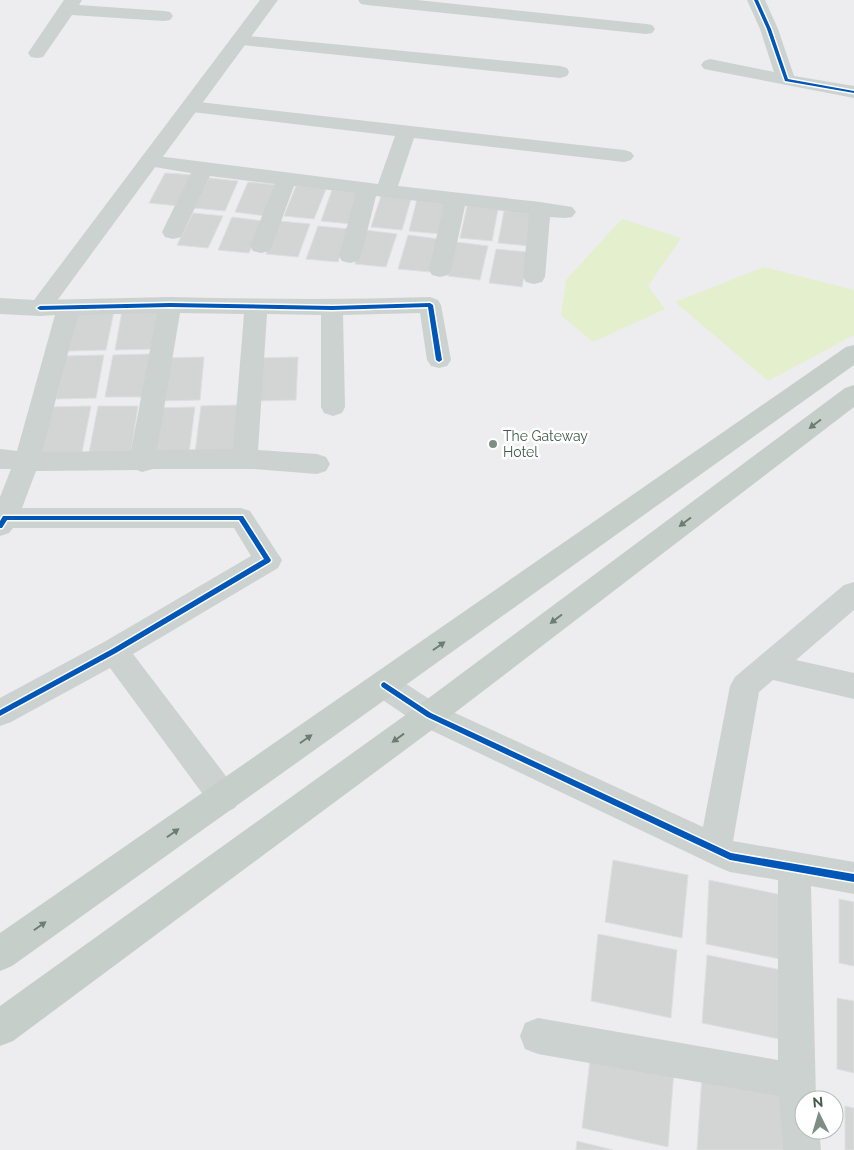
<svg xmlns="http://www.w3.org/2000/svg" width="854" height="1150" font-family="Raleway,sans-serif">
  <style>
    .green { fill: #e4f0cd }
    .building { fill: #d2d5d4; stroke: #dedfe0 }
    .lines { fill: none; stroke-linecap: round; stroke-linejoin: round }
    .minor { fill: #ccd2cf; fill-rule: evenodd }
    .tertiary { fill: #ccd2cf; fill-rule: evenodd }
    .primary { fill: #c6cec9; fill-rule: evenodd }
    .cycleway-casing { stroke: #fff; stroke-width: 3 }
    .cycleway { fill: #0057b8; fill-rule: evenodd }
    .oneway { fill: #6a7e72 }
    .poi-dot { fill: #7e8e85; stroke: #fff; stroke-width: 2 }
    .labels { text-anchor: middle; stroke-width: 5; stroke-linejoin: round; paint-order: stroke }
    .poi-label { font-size: 14px; fill: #425b4c; stroke: #fff; text-anchor: start }
  </style>
  <rect width="100%" height="100%" fill="#edecee"/>
  <g class="green">
    <path d="M 622,219 L 681,238 L 648,286 L 665,309 L 593,342 L 561,315 L 566,280 Z"/>
    <path d="M 764,267 L 854,290 L 854,335 L 768,381 L 675,302 Z"/>
  </g>
  <g class="building">
    <path d="M 165,173 L 194,175 L 179,206 L 149,203 Z"/>
    <path d="M 209,178 L 238,181 L 225,211 L 194,208 Z"/>
    <path d="M 248,182 L 278,185 L 265,216 L 235,212 Z"/>
    <path d="M 296,186 L 326,189 L 314,219 L 284,216 Z"/>
    <path d="M 332,190 L 362,193 L 352,224 L 321,221 Z"/>
    <path d="M 381,196 L 411,199 L 402,230 L 371,227 Z"/>
    <path d="M 417,199 L 448,202 L 440,234 L 409,231 Z"/>
    <path d="M 467,206 L 498,209 L 492,241 L 460,238 Z"/>
    <path d="M 504,211 L 536,214 L 530,246 L 498,243 Z"/>
    <path d="M 193,213 L 223,216 L 208,248 L 177,245 Z"/>
    <path d="M 232,217 L 263,221 L 249,253 L 218,250 Z"/>
    <path d="M 279,221 L 310,224 L 298,257 L 266,254 Z"/>
    <path d="M 318,226 L 349,229 L 338,262 L 306,259 Z"/>
    <path d="M 365,230 L 397,234 L 386,267 L 355,264 Z"/>
    <path d="M 408,235 L 439,239 L 431,272 L 398,269 Z"/>
    <path d="M 456,242 L 488,246 L 480,280 L 448,276 Z"/>
    <path d="M 496,249 L 528,252 L 522,287 L 489,283 Z"/>
    <path d="M 159,310 L 153,349 L 115,350 L 122,311 Z"/>
    <path d="M 76,311 L 114,311 L 106,350 L 68,351 Z"/>
    <path d="M 151,354 L 145,397 L 105,397 L 113,355 Z"/>
    <path d="M 104,355 L 96,398 L 56,399 L 66,356 Z"/>
    <path d="M 204,357 L 200,400 L 159,401 L 166,358 Z"/>
    <path d="M 298,357 L 296,400 L 256,401 L 259,358 Z"/>
    <path d="M 240,405 L 237,451 L 195,453 L 201,406 Z"/>
    <path d="M 91,406 L 82,452 L 40,453 L 51,407 Z"/>
    <path d="M 98,406 L 138,406 L 131,452 L 89,453 Z"/>
    <path d="M 195,407 L 189,453 L 148,454 L 155,408 Z"/>
    <path d="M 613,860 L 688,875 L 682,938 L 605,922 Z"/>
    <path d="M 709,880 L 787,896 L 785,960 L 706,944 Z"/>
    <path d="M 839,899 L 854,902 L 854,966 L 839,963 Z"/>
    <path d="M 598,934 L 677,950 L 671,1018 L 591,1001 Z"/>
    <path d="M 707,955 L 786,971 L 784,1040 L 702,1023 Z"/>
    <path d="M 837,998 L 854,1001 L 854,1073 L 837,1069 Z"/>
    <path d="M 591,1052 L 674,1070 L 668,1147 L 582,1128 Z"/>
    <path d="M 702,1075 L 786,1094 L 785,1150 L 697,1150 Z"/>
    <path d="M 845,1106 L 854,1108 L 854,1150 L 845,1150 Z"/>
    <path d="M 577,1141 L 613,1150 L 576,1150 Z"/>
  </g>
  <g class="lines">
    <g class="minor">
      <path d="M 64,0 L 82,0 L 79,5 L 164,11 L 170,12 L 173,16 L 170,20 L 164,21 L 72,15 L 43,57 L 37,58 L 31,57 L 28,53 Z"/>
      <path d="M 358,0 L 417,0 L 646,24 L 652,25 L 655,29 L 652,33 L 646,34 L 367,5 L 361,4 Z"/>
      <path d="M 747,0 L 765,0 L 778,29 L 794,76 L 854,86 L 854,98 L 704,69 L 701,65 L 704,61 L 710,59 L 774,72 L 760,29 Z"/>
      <path d="M 239,35 L 560,66 L 567,68 L 569,72 L 567,76 L 560,78 L 233,44 L 230,40 L 233,36 Z"/>
      <path d="M 190,101 L 624,150 L 631,152 L 634,156 L 631,160 L 624,162 L 414,138 L 398,186 L 540,202 L 572,207 L 576,212 L 572,217 L 565,218 L 550,217 L 545,277 L 542,282 L 534,284 L 526,282 L 523,277 L 529,214 L 465,206 L 451,270 L 448,275 L 440,277 L 432,275 L 429,270 L 444,204 L 376,196 L 361,256 L 358,261 L 350,263 L 342,261 L 339,256 L 356,193 L 294,186 L 272,246 L 269,251 L 261,253 L 253,251 L 250,246 L 275,184 L 210,176 L 181,237 L 173,239 L 165,237 L 162,232 L 191,173 L 142,165 L 139,161 L 142,157 L 149,155 L 378,184 L 395,136 L 183,111 L 180,107 L 183,103 Z"/>
      <path d="M 170,297 C 257,299 343,300 430,297 L 438,300 L 441,305 L 451,360 L 447,366 L 439,368 L 431,366 L 427,360 L 420,313 L 343,315 L 345,407 L 342,413 L 333,416 L 324,413 L 321,407 L 321,315 L 267,314 L 258,450 L 317,454 L 326,457 L 330,464 L 326,471 L 317,474 L 253,469 L 153,469 L 142,472 L 137,470 L 36,471 L 22,508 L 241,508 L 250,511 L 282,560 L 278,568 L 133,654 L 235,788 L 240,798 L 235,808 L 224,813 L 213,808 L 110,668 L 11,722 L 0,726 L 0,698 L 104,642 L 251,556 L 234,528 L 13,528 L 9,533 L 0,536 L 0,497 L 11,469 L 0,469 L 0,449 L 17,451 L 55,315 L 40,316 L 32,313 L 29,308 L 32,303 L 40,300 ZM 157,313 L 131,451 L 42,452 L 78,315 ZM 180,313 L 244,314 L 233,449 L 157,450 Z"/>
      <path d="M 854,582 L 854,610 L 796,660 L 854,673 L 854,699 L 773,680 L 759,692 L 733,841 L 854,862 L 854,894 L 811,886 L 816,1100 L 804,1100 L 804,1130 L 819,1130 L 821,1150 L 783,1150 L 779,1096 L 538,1054 L 525,1049 L 520,1036 L 525,1023 L 538,1018 L 778,1060 L 778,880 L 730,872 L 718,867 L 418,724 L 374,694 L 369,685 L 374,676 L 384,672 L 394,676 L 440,706 L 703,827 L 730,686 L 735,677 L 844,585 Z"/>
    </g>
    <path class="tertiary" d="M 260,0 L 278,0 L 48,313 L 40,316 L 0,314 L 0,298 L 34,300 Z"/>
    <g class="primary">
      <path d="M 854,345 L 854,365 L 12,966 L 0,971 L 0,933 L 846,347 Z"/>
      <path d="M 854,385 L 854,407 L 440,724 L 13,1041 L 0,1046 L 0,1006 L 418,706 L 845,388 Z"/>
    </g>
    <defs>
      <g id="cycleway">
        <path d="M 754,0 L 758,0 L 771,29 L 788,79 L 854,91 L 854,93 L 785,81 L 767,29 Z"/>
        <path d="M 170,303 L 332,306 L 430,303 L 433,305 L 442,360 L 439,362 L 436,360 L 428,307 L 332,310 L 170,307 L 40,310 L 37,308 L 40,306 Z"/>
        <path d="M 3,516 L 243,516 L 271,560 L 270,562 L 116,653 L 0,716 L 0,710 L 112,649 L 264,559 L 239,520 L 7,520 L 2,528 L 0,528 L 0,521 Z"/>
        <path d="M 384,682 L 431,713 L 731,853 L 854,874 L 854,882 L 730,860 L 427,717 L 382,687 L 381,685 L 382,683 Z"/>
      </g>
    </defs>
    <use href="#cycleway" class="cycleway-casing"/>
    <use href="#cycleway" class="cycleway"/>
  </g>
  <defs><path id="oneway-solid" d="M-6-.8H1V-3.2L6.5 0L1 3.2V.8H-6Z" transform="scale(1.25)"/></defs>
  <g class="oneway">
    <use href="#oneway-solid" transform="translate(815 424) rotate(143)"/>
    <use href="#oneway-solid" transform="translate(685 522) rotate(143)"/>
    <use href="#oneway-solid" transform="translate(556 619) rotate(143)"/>
    <use href="#oneway-solid" transform="translate(439 646) rotate(-35)"/>
    <use href="#oneway-solid" transform="translate(398 738) rotate(144)"/>
    <use href="#oneway-solid" transform="translate(306 739) rotate(-35)"/>
    <use href="#oneway-solid" transform="translate(173 833) rotate(-35)"/>
    <use href="#oneway-solid" transform="translate(40 926) rotate(-35)"/>
  </g>
  <circle class="poi-dot" cx="493" cy="444" r="5"/>
  <g class="labels">
    <g class="poi-label">
      <text x="503" y="441">The Gateway<tspan x="503" dy="16">Hotel</tspan></text>
    </g>
  </g>
  <g transform="translate(819 1115) rotate(355)"><circle r="24" fill="#ffffff" stroke="#b3bdb7"/>
  <path d="M0-4L9 19L0 12L-9 19Z" fill="#7e8e85"/>
  <text y="-8" font-size="14" font-weight="bold" text-anchor="middle" fill="#425b4c">N</text>
  </g>
</svg>
